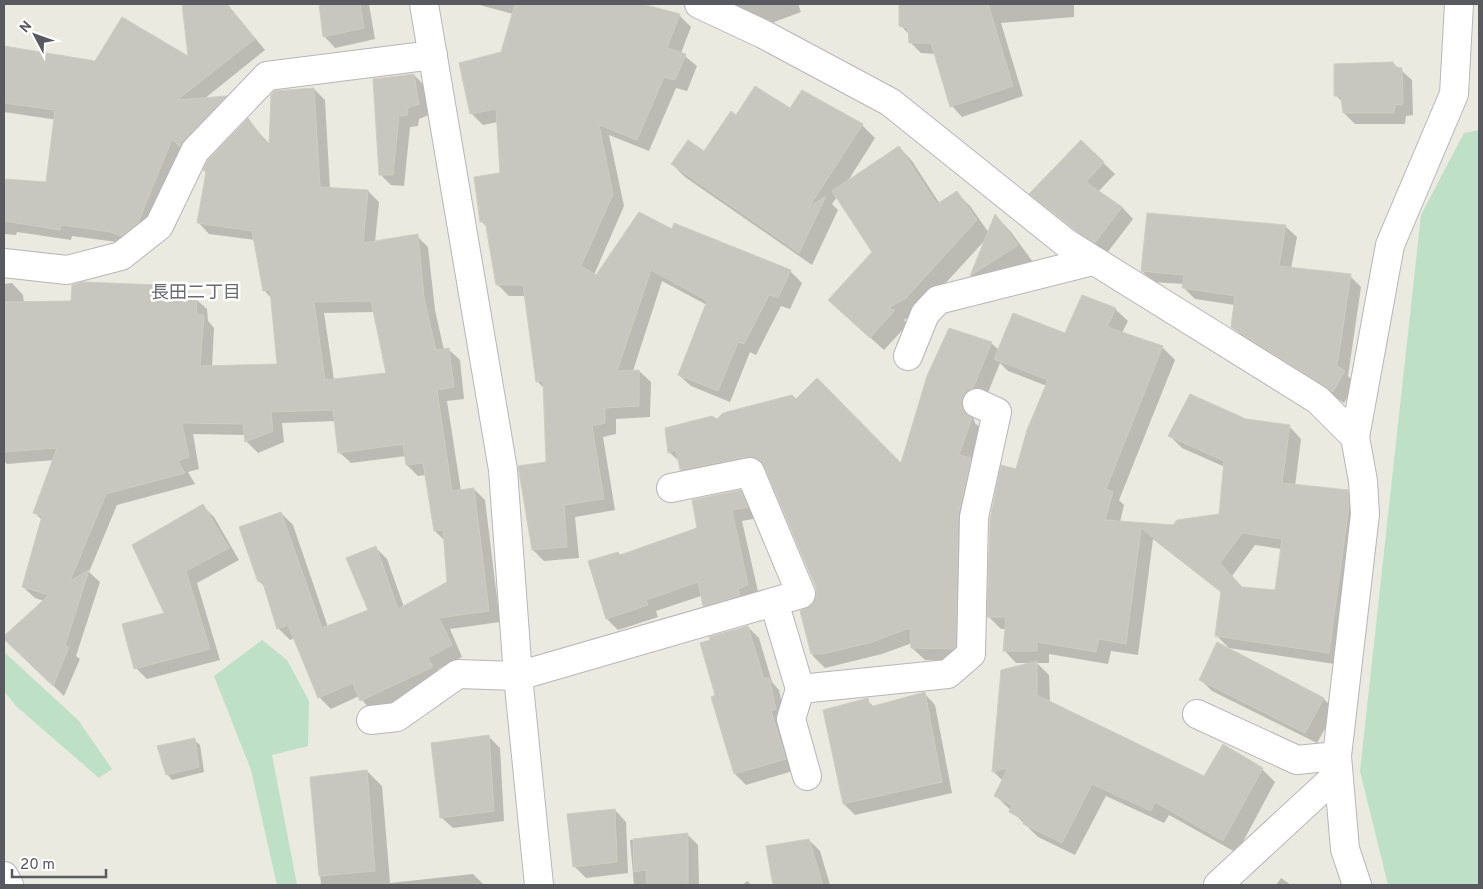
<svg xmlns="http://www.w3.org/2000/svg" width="1483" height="889" font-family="Overpass,'Noto Sans JP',sans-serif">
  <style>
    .green { fill: #bee0c6 }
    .shadow { fill: #0003; fill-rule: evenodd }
    .building { fill: #c7c7bf; stroke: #cecdbf; fill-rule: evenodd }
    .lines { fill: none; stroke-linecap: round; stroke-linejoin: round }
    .street-casing { stroke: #b6b6bb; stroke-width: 30 }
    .secondary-casing { stroke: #b6b7bd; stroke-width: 30 }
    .street { stroke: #fff; stroke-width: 28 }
    .secondary { stroke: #fff; stroke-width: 28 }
    .labels { text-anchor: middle; stroke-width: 5; stroke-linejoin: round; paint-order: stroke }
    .neighbourhood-label { font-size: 18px; fill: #6a6c71; stroke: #fff }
  </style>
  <rect width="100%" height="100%" fill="#eaeae0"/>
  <g class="green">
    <path d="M 1479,130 L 1479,885 L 1388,885 L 1360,771 L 1421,215 L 1464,133 Z"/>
    <path d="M 262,640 L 287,660 L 309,701 L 308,746 L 272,755 L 297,885 L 277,885 L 251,770 L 214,676 Z"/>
    <path d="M 4,652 L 78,720 L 112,769 L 99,778 L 16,706 L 4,691 Z"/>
  </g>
  <g class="shadow">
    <path d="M 183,4 L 187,4 L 200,20 L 198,4 L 227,4 L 265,50 L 204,99 L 226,97 L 237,108 L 149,234 L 124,243 L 72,236 L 71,240 L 17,232 L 16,235 L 4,234 L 4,181 L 47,184 L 78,123 L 4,112 L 4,48 L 96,62 L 189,58 Z"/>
    <path d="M 320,4 L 369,4 L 375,39 L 335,48 L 324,36 Z"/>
    <path d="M 476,4 L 637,4 L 679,15 L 691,27 L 681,53 L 697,66 L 687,91 L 676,88 L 649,151 L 609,135 L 624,206 L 594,275 L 597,276 L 672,231 L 790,271 L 802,283 L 790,309 L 781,306 L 756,355 L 750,352 L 730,402 L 691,386 L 679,375 L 707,305 L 662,281 L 633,371 L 639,371 L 651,382 L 650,417 L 616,419 L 616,434 L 603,437 L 615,510 L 575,517 L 579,558 L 544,561 L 533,550 L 548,463 L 544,388 L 538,382 L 526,296 L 509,296 L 497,284 L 487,227 L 481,221 L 502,174 L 498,122 L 483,125 L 471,113 L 502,53 L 513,14 Z"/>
    <path d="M 717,4 L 798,4 L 801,12 L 766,25 Z"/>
    <path d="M 913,4 L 1074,4 L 1074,17 L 1001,23 L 1023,96 L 962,117 L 952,106 L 936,54 L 921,53 L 910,42 L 910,35 L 900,25 Z"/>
    <path d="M 1393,63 L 1412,80 L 1413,115 L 1406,116 L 1405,124 L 1355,124 L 1344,113 L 1343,103 L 1336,95 Z"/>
    <path d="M 414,75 L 425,86 L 429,115 L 419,119 L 418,126 L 410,127 L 404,186 L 391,185 L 380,174 L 375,80 Z"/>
    <path d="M 314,89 L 325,100 L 330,189 L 368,191 L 379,202 L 375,242 L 417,236 L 428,247 L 435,310 L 444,350 L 448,349 L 460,360 L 464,399 L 447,401 L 461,491 L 474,489 L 485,500 L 500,622 L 450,629 L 462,657 L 438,669 L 443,678 L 372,712 L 359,696 L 331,709 L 319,697 L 295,638 L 290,640 L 278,628 L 265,587 L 259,581 L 281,513 L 293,525 L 328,627 L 370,611 L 376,548 L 387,559 L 404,607 L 449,583 L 445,541 L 435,531 L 426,475 L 418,476 L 407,465 L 406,456 L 351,463 L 339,452 L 336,421 L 282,423 L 284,442 L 258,453 L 246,441 L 246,435 L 193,434 L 199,469 L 188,472 L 195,484 L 117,505 L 89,572 L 100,582 L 76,656 L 80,659 L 64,696 L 4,638 L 44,601 L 35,598 L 23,587 L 42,520 L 34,512 L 54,460 L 7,464 L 4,461 L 4,284 L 12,283 L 23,295 L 24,303 L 72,302 L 183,288 L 207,309 L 208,321 L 214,328 L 212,367 L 279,365 L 272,299 L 264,290 L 255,240 L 209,234 L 198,222 L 248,120 L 271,146 ZM 374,312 L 387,374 L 334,380 L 324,313 Z"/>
    <path d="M 790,109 L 862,125 L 875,138 L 846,184 L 899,147 L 912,161 L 940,204 L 957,193 L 970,206 L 989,233 L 996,216 L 1011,232 L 1033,262 L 987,291 L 971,276 L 987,238 L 919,312 L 904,320 L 908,324 L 884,350 L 843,313 L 873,252 L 837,197 L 832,204 L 838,210 L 812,265 L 685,177 L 672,164 L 705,153 L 736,117 Z"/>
    <path d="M 1081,142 L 1115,174 L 1098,192 L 1122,207 L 1133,219 L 1107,253 L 1088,241 L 1031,194 Z"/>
    <path d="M 1285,226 L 1297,237 L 1291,269 L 1350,276 L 1361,287 L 1348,376 L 1356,383 L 1344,403 L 1244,338 L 1232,327 L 1235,305 L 1195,299 L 1184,288 L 1184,284 L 1153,282 L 1142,271 Z"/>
    <path d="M 1115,309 L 1128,321 L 1122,333 L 1162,347 L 1175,360 L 1119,500 L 1124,505 L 1120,522 L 1173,526 L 1220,515 L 1225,467 L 1182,448 L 1170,436 L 1245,421 L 1289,426 L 1301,439 L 1295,486 L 1347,491 L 1360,504 L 1341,665 L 1229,648 L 1216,635 L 1222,593 L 1153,539 L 1138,655 L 1111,651 L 1108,664 L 1049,654 L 1049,663 L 1037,663 L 1049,675 L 1050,703 L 1205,778 L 1262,769 L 1275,782 L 1237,853 L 1169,815 L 1164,823 L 1106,796 L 1075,855 L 1038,837 L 996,796 L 1003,781 L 993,771 L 1031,663 L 1016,663 L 1004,650 L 1006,629 L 1001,629 L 989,617 L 1017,470 L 1047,386 L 1008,371 L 1000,363 L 985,400 L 975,408 L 973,417 L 975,423 L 984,431 L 965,661 L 925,660 L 912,648 L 912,643 L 882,654 L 825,668 L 813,656 L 802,611 L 814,605 L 818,596 L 817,588 L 767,470 L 760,468 L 693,482 L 681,470 L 680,462 L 669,452 L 718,421 L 901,465 L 991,343 L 999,350 L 1066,334 ZM 1255,545 L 1282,549 L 1276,591 L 1243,589 L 1232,576 Z"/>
    <path d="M 740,491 L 751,502 L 758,518 L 742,521 L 759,596 L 715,617 L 704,606 L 701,596 L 656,611 L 658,617 L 618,630 L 607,619 L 621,556 L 698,529 Z"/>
    <path d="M 203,506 L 214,517 L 239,560 L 197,583 L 220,660 L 147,679 L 136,668 L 165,614 Z"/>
    <path d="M 748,627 L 759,638 L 772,682 L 779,690 L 796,770 L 746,785 L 735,774 L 717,696 Z"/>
    <path d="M 1217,643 L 1324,699 L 1335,711 L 1317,743 L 1212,691 L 1201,680 Z"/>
    <path d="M 924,693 L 935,705 L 952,793 L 855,815 L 844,804 L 867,700 L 874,707 Z"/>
    <path d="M 489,737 L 500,748 L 504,821 L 453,828 L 441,817 Z"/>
    <path d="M 194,740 L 200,745 L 204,772 L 172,780 L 167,774 Z"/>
    <path d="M 367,771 L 382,786 L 390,883 L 473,874 L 484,885 L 321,885 L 312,778 Z"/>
    <path d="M 615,810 L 626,822 L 628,873 L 586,878 L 575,867 Z"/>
    <path d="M 687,834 L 698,845 L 699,885 L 634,885 L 630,840 Z"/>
    <path d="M 809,840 L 820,851 L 830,885 L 774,885 L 768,847 Z"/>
    <path d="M 1281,878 L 1291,885 L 1276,885 Z"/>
    <path d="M 747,881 L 752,885 L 743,885 Z"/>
  </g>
  <g class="building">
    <path d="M 182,4 L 227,4 L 255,39 L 177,100 L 227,96 L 180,147 L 172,139 L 138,223 L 121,236 L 111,232 L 61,225 L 60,230 L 4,221 L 4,179 L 46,182 L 55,110 L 4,103 L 4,46 L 95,61 L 122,17 L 188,56 Z"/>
    <path d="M 319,4 L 360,4 L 364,28 L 323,37 Z"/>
    <path d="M 515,4 L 642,4 L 680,14 L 667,48 L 686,54 L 675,80 L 664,77 L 637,140 L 599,125 L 613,194 L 581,266 L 596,275 L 639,212 L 672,229 L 674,223 L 791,270 L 778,298 L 769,295 L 744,344 L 738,342 L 718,391 L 678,375 L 707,301 L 651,270 L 617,371 L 639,370 L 639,406 L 605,408 L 605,423 L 592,426 L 604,499 L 564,505 L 567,547 L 532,550 L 518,466 L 546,462 L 543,381 L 536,382 L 523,285 L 496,285 L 485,221 L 480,222 L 474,177 L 500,173 L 496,109 L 470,114 L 459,63 L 501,52 Z"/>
    <path d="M 912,4 L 988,4 L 1013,86 L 950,107 L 931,43 L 909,43 L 908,28 L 899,26 L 899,5 Z"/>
    <path d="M 1393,62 L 1395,67 L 1402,68 L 1403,104 L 1395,105 L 1394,113 L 1343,113 L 1341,96 L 1334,96 L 1334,64 Z"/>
    <path d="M 414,74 L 419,104 L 408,108 L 407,115 L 399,116 L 393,175 L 379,175 L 373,79 Z"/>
    <path d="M 755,86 L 790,108 L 802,90 L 863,124 L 809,207 L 826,196 L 799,253 L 671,164 L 688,140 L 704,151 L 731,111 L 736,115 Z"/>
    <path d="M 314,88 L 320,187 L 368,190 L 363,243 L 418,234 L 424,298 L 436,350 L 449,348 L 454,387 L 437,390 L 452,491 L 474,488 L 489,611 L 439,618 L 452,645 L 428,658 L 433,667 L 360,701 L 353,683 L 318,698 L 288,625 L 277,629 L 262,580 L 258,582 L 239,527 L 281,512 L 322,628 L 368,610 L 346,558 L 376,546 L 398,609 L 447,582 L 443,530 L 434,531 L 423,463 L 406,465 L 403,444 L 338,453 L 333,410 L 271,412 L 273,431 L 245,442 L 243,424 L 182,423 L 189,457 L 178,461 L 185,473 L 106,494 L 70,581 L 89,570 L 65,646 L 69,647 L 53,686 L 4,639 L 4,636 L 49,595 L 22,587 L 42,516 L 33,513 L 57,448 L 4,452 L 4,302 L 71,301 L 72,285 L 83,282 L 184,286 L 183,295 L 196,296 L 197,314 L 204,315 L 200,366 L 277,364 L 270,290 L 263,291 L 252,231 L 197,223 L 206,172 L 203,170 L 208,160 L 248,118 L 269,147 L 271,95 L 274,91 ZM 371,301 L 386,373 L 325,380 L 314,302 Z"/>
    <path d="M 1081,140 L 1104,162 L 1086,182 L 1122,207 L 1095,243 L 1075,230 L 1029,194 Z"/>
    <path d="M 899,146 L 937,204 L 957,191 L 977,220 L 906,298 L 888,308 L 895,310 L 870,338 L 828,300 L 872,252 L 832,191 Z"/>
    <path d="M 1147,213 L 1286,225 L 1279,266 L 1351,274 L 1337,366 L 1345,371 L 1333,392 L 1231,327 L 1235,296 L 1182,288 L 1184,275 L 1141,271 Z"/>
    <path d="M 995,214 L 1018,245 L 970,276 Z"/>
    <path d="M 1082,295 L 1116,308 L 1107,327 L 1163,346 L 1106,489 L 1113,492 L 1105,520 L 1173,525 L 1177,520 L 1219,514 L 1224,461 L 1168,436 L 1190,394 L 1246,419 L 1290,425 L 1282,483 L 1348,490 L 1349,505 L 1329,653 L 1215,636 L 1221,591 L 1141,528 L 1126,644 L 1099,639 L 1096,652 L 1037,642 L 1037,651 L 1003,651 L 1006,617 L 987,617 L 990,519 L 1001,465 L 1016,469 L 1027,430 L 1048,380 L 994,359 L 1013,313 L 1065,333 ZM 1242,533 L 1282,539 L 1275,590 L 1242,587 L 1220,563 Z"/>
    <path d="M 949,328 L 992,342 L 973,388 L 963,396 L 961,404 L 965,412 L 972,418 L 959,455 L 971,458 L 958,516 L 956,647 L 952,649 L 911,648 L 910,628 L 869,643 L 822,654 L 811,654 L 800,611 L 813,604 L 816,596 L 816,588 L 764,466 L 760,460 L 747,457 L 680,470 L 676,450 L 668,453 L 665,428 L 712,416 L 717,419 L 723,413 L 792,395 L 796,399 L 817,378 L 901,463 L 927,376 Z"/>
    <path d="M 741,490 L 748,507 L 732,510 L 748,585 L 738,589 L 740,596 L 703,606 L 698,582 L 646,600 L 648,605 L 606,619 L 588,561 L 618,552 L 620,555 L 697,528 L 692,500 Z"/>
    <path d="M 203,504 L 229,548 L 186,571 L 210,649 L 134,669 L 122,624 L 164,613 L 132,545 Z"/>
    <path d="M 748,626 L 764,679 L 769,677 L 776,709 L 771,711 L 786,759 L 734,774 L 711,697 L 715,695 L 700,643 L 710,640 L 709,637 Z"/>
    <path d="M 1217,642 L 1324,698 L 1305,733 L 1199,680 Z"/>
    <path d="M 1037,661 L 1037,695 L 1204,776 L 1223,744 L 1263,768 L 1223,841 L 1155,802 L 1151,811 L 1092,784 L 1062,843 L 1023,824 L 1024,820 L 1009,812 L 1012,805 L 994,796 L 1008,768 L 992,772 L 1001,670 Z"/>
    <path d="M 925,692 L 942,782 L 843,804 L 823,710 L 868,698 L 870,707 Z"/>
    <path d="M 489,735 L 494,811 L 440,818 L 431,743 Z"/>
    <path d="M 195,738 L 199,767 L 166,775 L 157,746 Z"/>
    <path d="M 367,770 L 375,871 L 319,876 L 310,777 Z"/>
    <path d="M 615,809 L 617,862 L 573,867 L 567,814 Z"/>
    <path d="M 688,833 L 688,885 L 647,885 L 646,870 L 634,872 L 633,839 Z"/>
    <path d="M 809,839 L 823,885 L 773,885 L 766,846 Z"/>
  </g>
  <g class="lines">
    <defs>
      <g id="street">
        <path d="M 699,4 L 763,34 L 890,102 L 1066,243 L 1318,400 L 1355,437"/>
        <path d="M 4,263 L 67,270 L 121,256 L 159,226 L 195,151 L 267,76 L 433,55"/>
        <path d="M 908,356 L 925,314 L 938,300 L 1093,261"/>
        <path d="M 774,602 L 800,689 L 791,719 L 807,776"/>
        <path d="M 800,689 L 948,674 L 971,654 L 974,517 L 997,412 L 977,403"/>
        <path d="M 1197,714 L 1297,760 L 1337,756"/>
        <path d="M 371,720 L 397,717 L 458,674 L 518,676 L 801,594 L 750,472 L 671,488"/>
        <path d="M 4,876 L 9,885"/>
        <path d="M 1218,885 L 1338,774"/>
        <path d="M 1357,885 L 1345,849 L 1337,756 L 1365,514 L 1363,481 L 1355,437 L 1390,245 L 1454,94 L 1459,4"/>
      </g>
      <path id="secondary" d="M 424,4 L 503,470 L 518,676 L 539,885"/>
    </defs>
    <use href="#street" class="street-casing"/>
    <use href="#secondary" class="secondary-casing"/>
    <use href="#street" class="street"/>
    <use href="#secondary" class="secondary"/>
  </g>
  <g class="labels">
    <g class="neighbourhood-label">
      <text x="196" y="298">長田二丁目</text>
    </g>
  </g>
  <rect width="1483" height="889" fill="none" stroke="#595a5f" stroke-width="10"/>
  <g transform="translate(35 35) rotate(311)" stroke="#ffffff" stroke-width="4" paint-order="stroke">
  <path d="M0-4L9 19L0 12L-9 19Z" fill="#595a5f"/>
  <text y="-8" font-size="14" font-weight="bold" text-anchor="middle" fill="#595a5f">N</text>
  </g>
  <path d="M12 869v8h94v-8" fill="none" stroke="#595a5f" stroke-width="2.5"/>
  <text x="20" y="869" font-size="15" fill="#595a5f" stroke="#ffffff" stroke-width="4" paint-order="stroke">20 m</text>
</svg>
